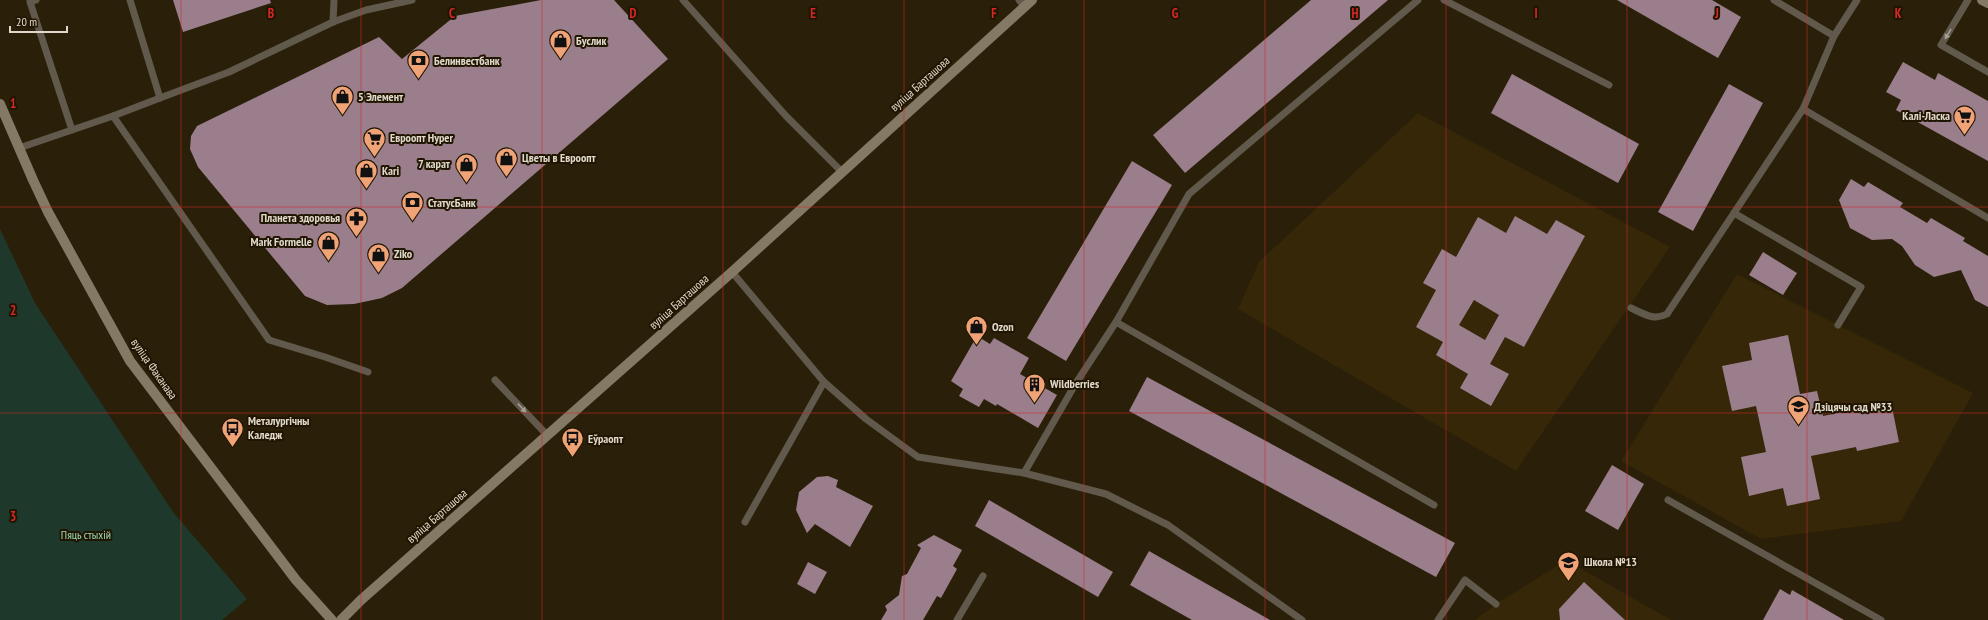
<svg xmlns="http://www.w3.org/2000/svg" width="1988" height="620" font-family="'PT Sans Narrow',sans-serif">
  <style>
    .built { fill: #362709 }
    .green { fill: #1e392b }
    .building { fill: #9a7e8c; fill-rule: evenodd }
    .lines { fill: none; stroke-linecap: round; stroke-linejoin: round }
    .lane { stroke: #60594c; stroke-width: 7 }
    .secondary { stroke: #837965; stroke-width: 10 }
    .oneway { fill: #a69f92 }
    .grid { fill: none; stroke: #d62828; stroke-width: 1; stroke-opacity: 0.55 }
    .labels { text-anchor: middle; stroke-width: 4; stroke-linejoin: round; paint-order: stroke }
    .poi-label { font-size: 12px; font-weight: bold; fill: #e0d9cb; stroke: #201501; text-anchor: start }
    .street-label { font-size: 12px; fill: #e0d9cb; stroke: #201501 }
    .park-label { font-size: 12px; fill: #9dd9b7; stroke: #201501 }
    .grid-label { font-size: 13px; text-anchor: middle; font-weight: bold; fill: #d62828; stroke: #201501; stroke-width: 4; stroke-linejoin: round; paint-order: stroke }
  </style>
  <rect width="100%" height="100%" fill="#2a1f08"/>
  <g class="built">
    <path d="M 1418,113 L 1670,247 L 1516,471 L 1238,309 L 1259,262 Z"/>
    <path d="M 1737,274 L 1973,393 L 1901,521 L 1761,539 L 1621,461 Z"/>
    <path d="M 1566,560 L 1671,620 L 1475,620 L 1496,604 Z"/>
  </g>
  <path class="green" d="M 0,229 L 35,303 L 173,512 L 247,599 L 222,620 L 0,620 Z"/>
  <g class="building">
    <path d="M 173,0 L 270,0 L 271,3 L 183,32 Z"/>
    <path d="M 541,0 L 614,0 L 668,59 L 402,288 L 382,298 L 354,304 L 327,305 L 305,296 L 198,167 L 190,149 L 191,136 L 197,126 L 379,37 L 402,59 L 455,16 Z"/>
    <path d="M 1311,0 L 1388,0 L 1185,173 L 1153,135 Z"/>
    <path d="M 1617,0 L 1712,0 L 1741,17 L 1718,58 Z"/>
    <path d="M 1903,62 L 1935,80 L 1938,73 L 1988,101 L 1988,161 L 1896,110 L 1901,100 L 1886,92 Z"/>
    <path d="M 1512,74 L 1639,144 L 1618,183 L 1491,113 Z"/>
    <path d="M 1729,84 L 1763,103 L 1693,231 L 1658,212 Z"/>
    <path d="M 1132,161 L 1172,185 L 1066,361 L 1027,338 Z"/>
    <path d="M 1851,179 L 1864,187 L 1868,182 L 1903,203 L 1900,207 L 1927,223 L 1931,218 L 1965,238 L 1963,241 L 1988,256 L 1988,307 L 1975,300 L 1961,270 L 1934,277 L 1915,265 L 1902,246 L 1892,239 L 1872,240 L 1850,228 L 1839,200 Z"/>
    <path d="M 1515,216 L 1547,234 L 1556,220 L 1585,236 L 1524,347 L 1505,337 L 1490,364 L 1509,374 L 1491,406 L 1460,388 L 1468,374 L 1436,355 L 1443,342 L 1416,327 L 1436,290 L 1423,283 L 1442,249 L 1456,257 L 1478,217 L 1506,233 ZM 1474,300 L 1499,315 L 1485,340 L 1459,325 Z"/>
    <path d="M 1763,252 L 1797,273 L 1783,295 L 1749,275 Z"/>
    <path d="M 1788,335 L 1800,394 L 1817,391 L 1823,416 L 1891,402 L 1899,442 L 1857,451 L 1856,447 L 1811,456 L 1820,499 L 1787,506 L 1783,488 L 1749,496 L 1741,457 L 1766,452 L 1756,406 L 1732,411 L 1722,366 L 1752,360 L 1749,343 Z"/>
    <path d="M 977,336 L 990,344 L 994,338 L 1029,358 L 1020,374 L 1057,395 L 1038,428 L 997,404 L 996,406 L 984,399 L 979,407 L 959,396 L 963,389 L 951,381 Z"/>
    <path d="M 1147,377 L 1455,543 L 1436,577 L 1129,411 Z"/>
    <path d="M 1612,465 L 1644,484 L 1618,530 L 1585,511 Z"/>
    <path d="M 828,476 L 838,480 L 836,487 L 873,506 L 850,547 L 815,524 L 807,533 L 796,510 L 799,492 L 817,477 Z"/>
    <path d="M 989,500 L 1113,572 L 1098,597 L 975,526 Z"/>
    <path d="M 934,535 L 962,550 L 953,566 L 957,569 L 941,598 L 937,596 L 923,620 L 881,620 L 887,610 L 885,606 L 899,595 L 902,576 L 907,574 L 921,548 L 917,545 Z"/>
    <path d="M 1149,551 L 1270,620 L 1192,620 L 1130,585 Z"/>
    <path d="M 808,562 L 827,572 L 815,594 L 797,584 Z"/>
    <path d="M 1584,582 L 1625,620 L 1560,620 L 1559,609 Z"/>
    <path d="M 1780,589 L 1790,595 L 1792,590 L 1844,620 L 1763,620 Z"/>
  </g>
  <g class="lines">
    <g class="lane">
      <path d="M 36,0 L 30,2 L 72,130"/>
      <path d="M 683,0 L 786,116 L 842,172"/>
      <path d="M 1019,0 L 1025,7"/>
      <path d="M 1444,0 L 1609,85"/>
      <path d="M 1774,0 L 1834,36"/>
      <path d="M 1968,0 L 1941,45 L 1988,72"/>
      <path d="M 333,22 L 334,0"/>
      <path d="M 160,98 L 229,72 L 333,22 L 366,10 L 412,0"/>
      <path d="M 1803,109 L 1988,218"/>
      <path d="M 113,116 L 269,340 L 325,357 L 368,372"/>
      <path d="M 19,148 L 113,116 L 160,98 L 130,0"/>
      <path d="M 1734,213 L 1861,287 L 1838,325"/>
      <path d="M 732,272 L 824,382 L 866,419 L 918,457 L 1024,473 L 1076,383 L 1116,322 L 1189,194 L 1418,0"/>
      <path d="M 1631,308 C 1644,314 1654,321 1667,314 L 1803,109 L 1834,36 L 1857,0"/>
      <path d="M 1116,322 L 1434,505"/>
      <path d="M 495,380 L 548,436"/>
      <path d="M 1024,473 L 1106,494 L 1168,525 L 1302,620"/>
      <path d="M 1668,500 L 1881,620"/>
      <path d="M 745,522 L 824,382"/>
      <path d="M 957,620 L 983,576"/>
      <path d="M 1438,620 L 1465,580 L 1496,604"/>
    </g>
    <g class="secondary">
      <path d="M 1982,0 L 1988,3"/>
      <path d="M 0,104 L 33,180 L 48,212 L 130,361 L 296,580 L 332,620"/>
      <path d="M 341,620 L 361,600 L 732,272 L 1032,0"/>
    </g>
  </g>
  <defs><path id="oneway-solid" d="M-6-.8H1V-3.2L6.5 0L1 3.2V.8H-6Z"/></defs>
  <g class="oneway">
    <use href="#oneway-solid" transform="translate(1948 34) rotate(121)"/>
    <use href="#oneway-solid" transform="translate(522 408) rotate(47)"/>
  </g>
  <path class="grid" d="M 181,0 L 181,620M 361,0 L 361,620M 542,0 L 542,620M 723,0 L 723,620M 904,0 L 904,620M 1084,0 L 1084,620M 1265,0 L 1265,620M 1446,0 L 1446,620M 1627,0 L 1627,620M 1807,0 L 1807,620M 0,207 L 1988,207M 0,413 L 1988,413"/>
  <defs>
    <symbol id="shop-pin" viewBox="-11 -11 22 30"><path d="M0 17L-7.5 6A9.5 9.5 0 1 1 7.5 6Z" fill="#efa376" stroke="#201501"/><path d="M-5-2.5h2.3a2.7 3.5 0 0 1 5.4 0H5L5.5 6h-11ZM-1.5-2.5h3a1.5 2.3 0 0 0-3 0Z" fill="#111"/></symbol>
    <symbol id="bank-pin" viewBox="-11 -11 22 30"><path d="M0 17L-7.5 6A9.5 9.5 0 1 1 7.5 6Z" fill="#efa376" stroke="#201501"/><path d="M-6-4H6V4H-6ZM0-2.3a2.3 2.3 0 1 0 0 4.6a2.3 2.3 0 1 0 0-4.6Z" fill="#111"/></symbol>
    <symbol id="supermarket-pin" viewBox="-11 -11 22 30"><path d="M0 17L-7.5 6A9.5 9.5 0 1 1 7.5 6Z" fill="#efa376" stroke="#201501"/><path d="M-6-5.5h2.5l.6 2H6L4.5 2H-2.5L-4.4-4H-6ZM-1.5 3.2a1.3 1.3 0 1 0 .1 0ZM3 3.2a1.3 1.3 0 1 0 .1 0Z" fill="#111"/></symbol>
    <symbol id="pharmacy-pin" viewBox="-11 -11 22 30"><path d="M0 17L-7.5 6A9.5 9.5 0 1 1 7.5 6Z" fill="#efa376" stroke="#201501"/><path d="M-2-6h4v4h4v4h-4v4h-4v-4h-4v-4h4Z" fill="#111"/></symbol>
    <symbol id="building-pin" viewBox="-11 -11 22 30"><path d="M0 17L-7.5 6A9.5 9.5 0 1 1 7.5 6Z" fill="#efa376" stroke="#201501"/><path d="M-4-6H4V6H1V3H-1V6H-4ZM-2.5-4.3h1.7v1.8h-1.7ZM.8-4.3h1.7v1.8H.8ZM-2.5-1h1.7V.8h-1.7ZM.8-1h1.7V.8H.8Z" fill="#111"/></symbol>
    <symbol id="school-pin" viewBox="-11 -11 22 30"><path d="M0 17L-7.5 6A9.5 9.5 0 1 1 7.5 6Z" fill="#efa376" stroke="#201501"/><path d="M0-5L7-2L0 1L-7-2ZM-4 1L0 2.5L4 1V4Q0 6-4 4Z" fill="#111"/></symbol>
    <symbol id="bus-pin" viewBox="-11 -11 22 30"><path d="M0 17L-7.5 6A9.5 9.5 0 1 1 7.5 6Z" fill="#efa376" stroke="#201501"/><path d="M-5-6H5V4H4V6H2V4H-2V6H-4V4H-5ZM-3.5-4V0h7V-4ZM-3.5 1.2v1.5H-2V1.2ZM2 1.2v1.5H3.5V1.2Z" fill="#111"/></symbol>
  </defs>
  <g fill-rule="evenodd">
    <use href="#shop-pin" x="548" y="28" width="25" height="34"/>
    <use href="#bank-pin" x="406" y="48" width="25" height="34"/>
    <use href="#shop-pin" x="330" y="84" width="25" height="34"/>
    <use href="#supermarket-pin" x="1952" y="104" width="25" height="34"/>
    <use href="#supermarket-pin" x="362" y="126" width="25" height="34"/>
    <use href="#shop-pin" x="494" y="146" width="25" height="34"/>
    <use href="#shop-pin" x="454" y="152" width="25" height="34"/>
    <use href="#shop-pin" x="354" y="158" width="25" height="34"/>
    <use href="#bank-pin" x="400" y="190" width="25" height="34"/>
    <use href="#pharmacy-pin" x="344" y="206" width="25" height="34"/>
    <use href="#shop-pin" x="316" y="230" width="25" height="34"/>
    <use href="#shop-pin" x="366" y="242" width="25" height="34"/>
    <use href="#shop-pin" x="964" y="314" width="25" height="34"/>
    <use href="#building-pin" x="1022" y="372" width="25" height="34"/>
    <use href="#school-pin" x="1786" y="394" width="25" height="34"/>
    <use href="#bus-pin" x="220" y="416" width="25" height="34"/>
    <use href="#bus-pin" x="560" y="426" width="25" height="34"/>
    <use href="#school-pin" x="1556" y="550" width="25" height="34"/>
  </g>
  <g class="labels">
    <g class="poi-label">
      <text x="576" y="45">Буслик</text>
      <text x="434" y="65">Белинвестбанк</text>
      <text x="358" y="101">5 Элемент</text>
      <text x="1950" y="120" text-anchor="end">Калі-Ласка</text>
      <text x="390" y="142">Евроопт Hyper</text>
      <text x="522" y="162">Цветы в Евроопт</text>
      <text x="450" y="168" text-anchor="end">7 карат</text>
      <text x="382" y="175">Kari</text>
      <text x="428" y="207">СтатусБанк</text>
      <text x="340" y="222" text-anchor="end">Планета здоровья</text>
      <text x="312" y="246" text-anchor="end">Mark Formelle</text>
      <text x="394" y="258">Ziko</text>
      <text x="992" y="331">Ozon</text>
      <text x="1050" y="388">Wildberries</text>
      <text x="1814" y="411">Дзіцячы сад №33</text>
      <text x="248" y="425">Металургічны<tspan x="248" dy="14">Каледж</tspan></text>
      <text x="588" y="443">Еўраопт</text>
      <text x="1584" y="566">Школа №13</text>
    </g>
    <g class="street-label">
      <text transform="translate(920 84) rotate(-42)" y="4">вуліца Барташова</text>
      <text transform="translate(679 302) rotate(-42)" y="4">вуліца Барташова</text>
      <text transform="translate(154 369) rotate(55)" y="4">вуліца Факанава</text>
      <text transform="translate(437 516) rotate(-41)" y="4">вуліца Барташова</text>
    </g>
    <g class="park-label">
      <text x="86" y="539">Пяць стыхій</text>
    </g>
  </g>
  <g class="grid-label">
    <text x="271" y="18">B</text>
    <text x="452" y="18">C</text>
    <text x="633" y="18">D</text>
    <text x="813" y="18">E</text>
    <text x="994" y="18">F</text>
    <text x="1175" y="18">G</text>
    <text x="1355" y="18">H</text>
    <text x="1536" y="18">I</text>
    <text x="1717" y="18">J</text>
    <text x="1898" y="18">K</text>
    <text x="13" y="108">1</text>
    <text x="13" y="315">2</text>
    <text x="13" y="521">3</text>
  </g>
  <path d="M10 26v6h57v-6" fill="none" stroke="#e0d9cb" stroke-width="2"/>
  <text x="16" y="26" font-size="12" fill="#e0d9cb" stroke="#201501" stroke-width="3" paint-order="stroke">20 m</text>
</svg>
